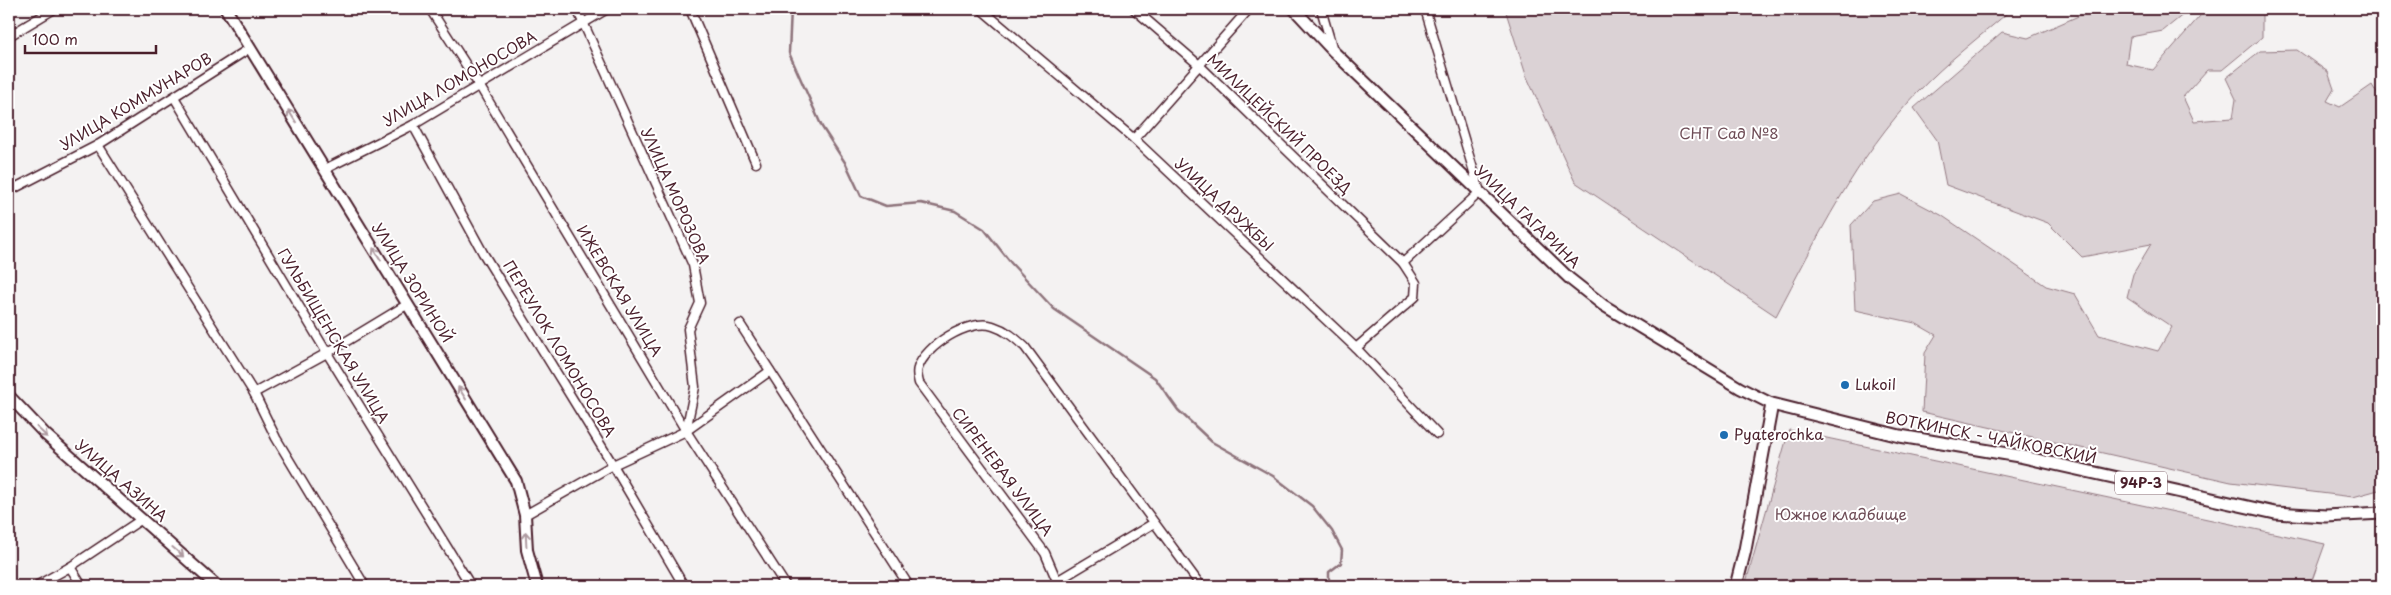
<svg xmlns="http://www.w3.org/2000/svg" width="2391" height="595" font-family="'Playpen Sans',sans-serif">
  <style>
    .green { fill: #dbd2d5; stroke: #927880 }
    .lines { fill: none; stroke-linecap: round; stroke-linejoin: round }
    .stream { stroke: #8d727a; stroke-width: 2.5 }
    .street-casing { stroke: #4a1f2b; stroke-width: 11 }
    .secondary-casing { stroke: #4a1f2b; stroke-width: 14 }
    .primary-casing { stroke: #4a1f2b; stroke-width: 15 }
    .street { stroke: #fff; stroke-width: 8 }
    .secondary { stroke: #fff; stroke-width: 10 }
    .primary { stroke: #fff; stroke-width: 11 }
    .oneway { stroke: #ae9aa0 }
    .poi-dot { fill: #1f6fb2; stroke: #fff; stroke-width: 2 }
    .labels { text-anchor: middle; stroke-width: 4; stroke-linejoin: round; paint-order: stroke }
    .shield { fill: #fff; stroke: #80626b; stroke-width: 1 }
    .shield-label { font-size: 14px; font-weight: bold; fill: #4a1f2b }
    .street-label { font-size: 15px; fill: #4a1f2b; stroke: #fff }
    .park-label { font-size: 15px; fill: #6e4c56; stroke: #fff }
    .poi-label { font-size: 15px; fill: #4a1f2b; stroke: #fff; text-anchor: start }
  </style>
  <rect width="100%" height="100%" fill="#f4f2f2"/>
  <filter id="ink" filterUnits="userSpaceOnUse"><feTurbulence type="fractalNoise" baseFrequency=".02" numOctaves="2"/><feDisplacementMap in="SourceGraphic" scale="10" xChannelSelector="R" yChannelSelector="G"/><feConvolveMatrix kernelMatrix="1 2 1 2 8 2 1 2 1" color-interpolation-filters="sRGB"/></filter>
  <g filter="url(#ink)">
    <g class="green">
      <path d="M 1505,9 L 2012,9 C 1981,36 1946,62 1918,92 C 1856,157 1817,238 1776,316 L 1575,182 L 1526,75 Z"/>
      <path d="M 2085,9 L 2190,9 L 2163,31 L 2130,37 L 2126,64 L 2153,70 L 2206,9 L 2252,9 L 2262,12 L 2262,37 L 2222,70 L 2207,70 L 2183,97 L 2194,121 L 2233,118 L 2236,99 L 2226,78 L 2260,51 L 2297,50 L 2328,72 L 2334,89 L 2327,101 L 2340,107 L 2372,85 L 2382,102 L 2382,489 L 2353,497 L 2231,482 L 1922,412 L 1925,353 L 1936,335 L 1915,323 L 1855,310 L 1851,225 L 1873,201 L 1901,194 L 1941,215 L 2046,286 L 2075,294 L 2099,335 L 2158,351 L 2172,327 L 2127,297 L 2133,274 L 2151,244 L 2082,257 L 2048,223 L 1946,185 L 1937,140 L 1914,108 L 2002,32 L 2028,38 L 2083,14 Z"/>
      <path d="M 1789,430 L 2325,544 L 2310,586 L 1745,586 Z"/>
    </g>
    <g class="lines">
      <path class="stream" d="M 791,9 L 789,53 L 822,127 L 846,164 L 861,196 L 886,206 L 921,203 L 955,211 L 984,229 L 1011,263 L 1054,309 L 1155,378 L 1178,410 L 1212,442 L 1273,476 L 1312,506 L 1332,531 L 1342,550 L 1341,563 L 1329,572 L 1329,586"/>
      <defs>
        <g id="street">
          <path d="M 430,9 L 479,85 L 686,431 L 786,586"/>
          <path d="M 577,9 L 693,265 L 700,303 L 688,329 L 695,387 L 686,431"/>
          <path d="M 690,9 L 756,163"/>
          <path d="M 981,9 L 1134,139 L 1356,348 L 1437,434"/>
          <path d="M 1134,9 L 1199,65 L 1403,263"/>
          <path d="M 1321,9 L 1333,50"/>
          <path d="M 9,36 L 54,9"/>
          <path d="M 174,97 L 327,353 L 471,586"/>
          <path d="M 413,125 L 483,253 L 613,465 L 684,586"/>
          <path d="M 1134,139 L 1249,9"/>
          <path d="M 98,145 L 254,393 L 276,438 L 365,586"/>
          <path d="M 325,169 L 413,125 L 607,9"/>
          <path d="M 9,191 L 98,145 L 250,48"/>
          <path d="M 740,324 L 909,586"/>
          <path d="M 1356,348 L 1415,297 L 1416,283 L 1403,263 L 1480,192 L 1425,9"/>
          <path d="M 254,393 L 327,353 L 408,304"/>
          <path d="M 525,515 L 613,465 L 686,431 L 770,371"/>
          <path d="M 70,567 L 82,586"/>
          <path d="M 1057,581 L 1154,523"/>
          <path d="M 36,586 L 70,567 L 142,519"/>
          <path d="M 1057,586 L 1057,581 L 1045,553 L 919,383 C 918,378 916,373 918,368 C 925,346 969,318 993,326 C 1006,330 1015,338 1025,347 L 1201,586"/>
        </g>
        <g id="secondary">
          <path d="M 226,9 L 516,481 L 525,515 L 527,550 L 537,586"/>
          <path d="M 1294,9 L 1334,52 L 1570,279 L 1603,305 L 1740,388 L 1772,404"/>
          <path d="M 9,396 L 46,435 L 217,586"/>
        </g>
        <path id="primary" d="M 1736,586 L 1745,550 L 1772,404 L 1900,436 L 2019,456 L 2275,513 L 2326,516 L 2382,513"/>
      </defs>
      <use href="#street" class="street-casing"/>
      <use href="#secondary" class="secondary-casing"/>
      <use href="#primary" class="primary-casing"/>
      <use href="#street" class="street"/>
      <use href="#secondary" class="secondary"/>
      <use href="#primary" class="primary"/>
    </g>
    <defs><path id="oneway-shaft" d="M-6 0H5M1.5-3L5.5 0L1.5 3" fill="none" stroke-width="1.6" stroke-linecap="round" stroke-linejoin="round" transform="scale(1.25)"/></defs>
    <g class="oneway">
      <use href="#oneway-shaft" transform="translate(292 116) rotate(-122)"/>
      <use href="#oneway-shaft" transform="translate(377 254) rotate(-122)"/>
      <use href="#oneway-shaft" transform="translate(462 393) rotate(-122)"/>
      <use href="#oneway-shaft" transform="translate(42 432) rotate(43)"/>
      <use href="#oneway-shaft" transform="translate(526 539) rotate(-93)"/>
      <use href="#oneway-shaft" transform="translate(178 552) rotate(41)"/>
    </g>
  </g>
  <g class="poi-dot">
    <circle cx="1845" cy="385" r="5"/>
    <circle cx="1724" cy="435" r="5"/>
  </g>
  <g class="labels">
    <rect class="shield" x="2115" y="471.5" width="52" height="23" rx="4"/>
    <g class="shield-label">
      <text x="2141" y="488">94Р-3</text>
    </g>
    <g class="street-label">
      <text transform="translate(460 79) rotate(-30)" y="5">УЛИЦА ЛОМОНОСОВА</text>
      <text transform="translate(136 102) rotate(-31)" y="5">УЛИЦА КОММУНАРОВ</text>
      <text transform="translate(1279 124) rotate(44)" y="5">МИЛИЦЕЙСКИЙ ПРОЕЗД</text>
      <text transform="translate(675 196) rotate(66)" y="5">УЛИЦА МОРОЗОВА</text>
      <text transform="translate(1224 205) rotate(43)" y="5">УЛИЦА ДРУЖБЫ</text>
      <text transform="translate(1527 217) rotate(44)" y="5">УЛИЦА ГАГАРИНА</text>
      <text transform="translate(412 283) rotate(58)" y="5">УЛИЦА ЗОРИНОЙ</text>
      <text transform="translate(619 291) rotate(59)" y="5">ИЖЕВСКАЯ УЛИЦА</text>
      <text transform="translate(333 336) rotate(59)" y="5">ГУЛЬБИЩЕНСКАЯ УЛИЦА</text>
      <text transform="translate(559 349) rotate(59)" y="5">ПЕРЕУЛОК ЛОМОНОСОВА</text>
      <text transform="translate(1991 438) rotate(11)" y="5">ВОТКИНСК - ЧАЙКОВСКИЙ</text>
      <text transform="translate(1002 472) rotate(53)" y="5">СИРЕНЕВАЯ УЛИЦА</text>
      <text transform="translate(121 481) rotate(41)" y="5">УЛИЦА АЗИНА</text>
    </g>
    <g class="park-label">
      <text x="1729" y="139">СНТ Сад №8</text>
      <text x="1841" y="520">Южное кладбище</text>
    </g>
    <g class="poi-label">
      <text x="1855" y="390">Lukoil</text>
      <text x="1734" y="440">Pyaterochka</text>
    </g>
  </g>
  <rect width="2391" height="595" fill="none" stroke="#fff" stroke-width="30"/>
  <rect x="15" y="15" width="2361" height="565" fill="none" stroke="#4a1f2b" stroke-width="2" filter="url(#ink)"/>
  <path d="M25 45v8h131v-8" fill="none" stroke="#4a1f2b" stroke-width="2.5"/>
  <text x="32" y="45" font-size="15" fill="#4a1f2b" stroke="#ffffff" stroke-width="4" paint-order="stroke">100 m</text>
</svg>
